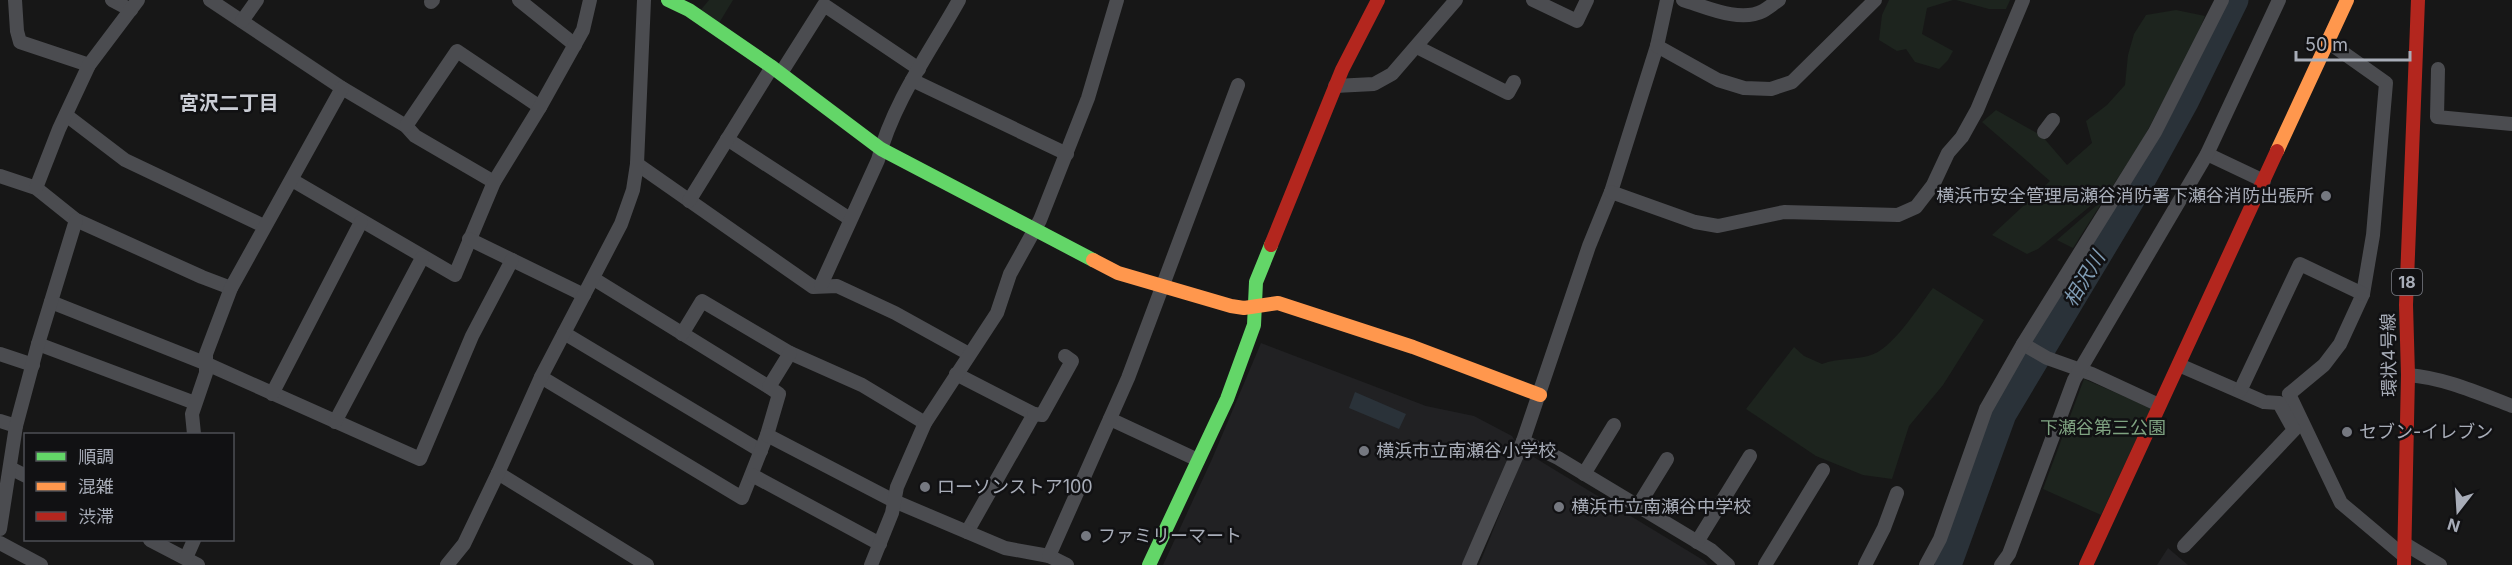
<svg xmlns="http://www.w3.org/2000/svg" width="2512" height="565" font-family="Inter,'Noto Sans JP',sans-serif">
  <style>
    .built { fill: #212123 }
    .green { fill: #1d241e }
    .water { fill: #2a3239 }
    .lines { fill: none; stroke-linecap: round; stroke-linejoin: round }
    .river { stroke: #2a3239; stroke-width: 27 }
    .street { stroke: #4b4c50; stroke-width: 14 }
    .fast { stroke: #63d668; stroke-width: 14 }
    .slow { stroke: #ff974d; stroke-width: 14 }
    .jam { stroke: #b3261e; stroke-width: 14 }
    .poi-dot { fill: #757880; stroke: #111113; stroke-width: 2 }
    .labels { text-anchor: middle; stroke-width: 5; stroke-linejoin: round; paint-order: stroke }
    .shield { fill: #111113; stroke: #7b7e86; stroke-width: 1.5 }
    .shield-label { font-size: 16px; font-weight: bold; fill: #a8adb8 }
    .poi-label { font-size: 18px; fill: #a8adb8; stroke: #111113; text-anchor: start }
    .street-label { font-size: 18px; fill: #a8adb8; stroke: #111113 }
    .park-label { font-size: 18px; fill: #7fa381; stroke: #111113 }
    .neighbourhood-label { font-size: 20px; font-weight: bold; fill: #c9ccd4; stroke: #111113 }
    .water-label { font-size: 20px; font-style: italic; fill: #7f9bb3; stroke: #111113 }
  </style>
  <rect width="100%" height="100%" fill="#171717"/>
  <g class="built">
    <path d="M 1261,343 L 1426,406 L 1474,416 L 1512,436 L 1516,443 L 1462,565 L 1163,565 L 1212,459 Z"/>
    <path d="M 1527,453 L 1703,560 L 1708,565 L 1479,565 L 1524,454 Z"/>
    <path d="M 2168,548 L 2188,565 L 2157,565 Z"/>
  </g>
  <g class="green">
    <path d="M 709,0 L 733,0 L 719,23 L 700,11 Z"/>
    <path d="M 1889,0 L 1953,0 L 1927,8 L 1922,34 L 1953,51 L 1948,60 L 1939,69 L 1915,62 L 1906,49 L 1897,51 L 1879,40 L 1882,15 Z"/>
    <path d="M 1956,0 L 2010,0 L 2006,9 L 1989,9 Z"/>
    <path d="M 2176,10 L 2205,16 L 2193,44 L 2142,141 L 2110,190 L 2038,249 L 2027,254 L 1992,235 L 2050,181 L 1982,122 L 1996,110 L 2042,136 L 2067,165 L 2092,143 L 2086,121 L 2107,105 L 2125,85 L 2128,55 L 2134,34 L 2146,15 Z"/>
    <path d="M 2104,199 L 2073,248 L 2057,240 Z"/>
    <path d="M 1933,288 L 1984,320 L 1943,385 L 1909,426 L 1892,479 L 1863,475 L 1816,456 L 1746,409 L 1794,347 L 1804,356 L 1822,364 C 1838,358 1853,360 1868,356 C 1892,351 1918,307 1933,288 Z"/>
    <path d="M 2084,379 L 2151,408 L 2101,515 L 2043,489 Z"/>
  </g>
  <path class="water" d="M 1355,392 L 1406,414 L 1399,429 L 1349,408 Z"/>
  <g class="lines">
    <path class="river" d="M 1948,565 L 2003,414 L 2131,200 L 2185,102 L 2235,0"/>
    <g class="street">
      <path d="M 15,0 L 17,31 L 20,42 L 89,65"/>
      <path d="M 112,0 L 131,10"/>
      <path d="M 210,0 L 342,88 L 406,126 L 415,136 L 494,182"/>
      <path d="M 519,0 L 575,45"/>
      <path d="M 1533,0 L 1577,21 L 1587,0"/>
      <path d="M 1667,0 L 1657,46 L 1611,192 L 1589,246 L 1523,441 L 1558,458 L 1711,550 L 1728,565"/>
      <path d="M 1683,0 C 1706,7 1740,23 1763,11 C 1768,8 1773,4 1779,0"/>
      <path d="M 431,2 L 433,0"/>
      <path d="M 242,21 L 257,0"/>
      <path d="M 2328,42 L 2386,83 L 2373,235 L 2363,294 L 2340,344 L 2324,365 L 2289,394 L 2341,503 L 2404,556"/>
      <path d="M 1657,46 L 1718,80 L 1744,88 L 1771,89 L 1792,82 L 1875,0"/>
      <path d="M 1417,47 L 1508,93 L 1514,82"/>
      <path d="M 2438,69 L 2437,117 L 2512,124"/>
      <path d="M 781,73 L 824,5 L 919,69"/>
      <path d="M 912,80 L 1067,154"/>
      <path d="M 1335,86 L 1374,84 L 1392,74 L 1456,0"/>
      <path d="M 66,115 L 125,160 L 264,226"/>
      <path d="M 406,126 L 457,51 L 540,107"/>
      <path d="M 2044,132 L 2053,120"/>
      <path d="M 727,139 L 850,219"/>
      <path d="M 2207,154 L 2264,181"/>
      <path d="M 637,164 L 813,287 L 837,286 L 895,313 L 969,354"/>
      <path d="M 0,176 L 36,188 L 76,220 L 202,277 L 231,288"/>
      <path d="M 292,180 L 455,275 L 494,182 L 540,107 L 583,30 L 590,0"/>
      <path d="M 36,188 L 59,129 L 89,65 L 138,0"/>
      <path d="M 1611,192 L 1695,222 L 1718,226 L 1784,212 L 1898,215 L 1916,207 L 1933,185 L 1948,153 L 1962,137 L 1977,110 L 2023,0"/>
      <path d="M 689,201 L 772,67"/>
      <path d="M 469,239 L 584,295"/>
      <path d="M 594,279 L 769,387"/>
      <path d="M 821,285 L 878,160 C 893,102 930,52 959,0"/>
      <path d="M 51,302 L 207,364 L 420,459 L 472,336 L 512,260"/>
      <path d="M 564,333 L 761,451"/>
      <path d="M 682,334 L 702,301 L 790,353 L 862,385 L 925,423"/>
      <path d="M 38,344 L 195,403"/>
      <path d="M 2023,344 L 2047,358 L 2092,374 L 2159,405"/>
      <path d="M 0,354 L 33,365"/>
      <path d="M 2179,365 L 2264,402 L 2279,403 L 2294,430 L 2184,546"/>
      <path d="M 956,374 L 1034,414 L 967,532"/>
      <path d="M 2408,375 C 2445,378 2478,393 2512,406"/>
      <path d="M 541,377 L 742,498 L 767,435 L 779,394 L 769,387 L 790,353"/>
      <path d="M 2240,391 L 2300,264 L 2363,294"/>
      <path d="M 272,394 L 361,222"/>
      <path d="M 1034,414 L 1042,415 L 1072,361 L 1065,356"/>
      <path d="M 1110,419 L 1198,460"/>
      <path d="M 0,421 L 16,426"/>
      <path d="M 335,422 L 422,258"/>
      <path d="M 194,434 L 192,414 L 206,373 L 206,354 L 231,288 L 342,88"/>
      <path d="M 767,435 L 894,501 L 1005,548 L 1049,556 L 1067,565"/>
      <path d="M 10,468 L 26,476"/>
      <path d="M 498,473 L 647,565"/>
      <path d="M 1584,474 L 1614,425"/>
      <path d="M 752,475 L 880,544"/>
      <path d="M 1638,506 L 1667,459"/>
      <path d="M 0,529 L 16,426 L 38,344 L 76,220"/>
      <path d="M 150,540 L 198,565"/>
      <path d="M 1697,542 L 1750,456"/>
      <path d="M 0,543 L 41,565"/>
      <path d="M 2405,544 L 2440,565"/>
      <path d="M 1049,556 L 1128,378 L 1238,85"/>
      <path d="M 186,558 L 194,540"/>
      <path d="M 447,565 L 464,544 L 498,473 L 541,377 L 621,224 L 633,190 L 637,164 L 644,0"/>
      <path d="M 871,565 L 892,513 L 897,487 L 925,423 L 997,313 L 1010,274 L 1040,220 L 1088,98 L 1117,0"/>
      <path d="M 1469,565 L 1523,441"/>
      <path d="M 1765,565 L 1823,470"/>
      <path d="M 1865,565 L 1884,528 L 1897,493"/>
      <path d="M 1926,565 L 1940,539 L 1986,409 L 2023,344 L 2155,132 L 2222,0"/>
      <path d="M 2001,565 L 2009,554 L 2074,380 L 2207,154 L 2279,0"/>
    </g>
    <g class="fast">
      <path d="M 668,0 L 689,10 L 772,67 L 881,149 L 1093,260"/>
      <path d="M 1149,565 L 1227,399 L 1254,325 L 1256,282 L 1271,245"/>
    </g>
    <g class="slow">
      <path d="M 2277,151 L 2347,0"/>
      <path d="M 1093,260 L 1118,273 L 1231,306 L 1244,308 L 1278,303 L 1413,347 L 1540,395"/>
    </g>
    <g class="jam">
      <path d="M 1271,245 L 1342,70 L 1378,0"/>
      <path d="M 2086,565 L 2277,151"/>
      <path d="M 2404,565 L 2408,375 L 2406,305 L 2418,0"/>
    </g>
  </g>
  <g class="poi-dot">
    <circle cx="2326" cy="196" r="6"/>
    <circle cx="2347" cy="432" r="6"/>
    <circle cx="1364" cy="451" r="6"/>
    <circle cx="925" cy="487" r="6"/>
    <circle cx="1559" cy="507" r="6"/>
    <circle cx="1086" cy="536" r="6"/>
  </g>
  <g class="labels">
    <rect class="shield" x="2392" y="269" width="30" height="26" rx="4.5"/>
    <g class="shield-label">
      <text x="2407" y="288">18</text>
    </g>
    <g class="poi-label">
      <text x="2314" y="202" text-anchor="end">横浜市安全管理局瀬谷消防署下瀬谷消防出張所</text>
      <text x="2359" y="438">セブン-イレブン</text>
      <text x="1376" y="457">横浜市立南瀬谷小学校</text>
      <text x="937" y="493">ローソンストア100</text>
      <text x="1571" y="513">横浜市立南瀬谷中学校</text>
      <text x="1098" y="542">ファミリーマート</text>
    </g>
    <g class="street-label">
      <text transform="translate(2389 355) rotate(-91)" y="6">環状4号線</text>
    </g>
    <g class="park-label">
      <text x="2103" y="434">下瀬谷第三公園</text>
    </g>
    <g class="neighbourhood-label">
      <text x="229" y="110">宮沢二丁目</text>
    </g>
    <g class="water-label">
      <text transform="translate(2084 279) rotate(-59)" y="7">相沢川</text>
    </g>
  </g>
  <rect x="24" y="433" width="210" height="108" fill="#111113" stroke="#4d4f55" stroke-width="1.5"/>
  <rect x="36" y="452" width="30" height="9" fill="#63d668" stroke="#4d4f55" stroke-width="1.5"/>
  <text x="78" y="463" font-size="18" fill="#a8adb8">順調</text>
  <rect x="36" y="482" width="30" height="9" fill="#ff974d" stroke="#4d4f55" stroke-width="1.5"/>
  <text x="78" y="493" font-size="18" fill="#a8adb8">混雑</text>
  <rect x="36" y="512" width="30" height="9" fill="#b3261e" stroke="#4d4f55" stroke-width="1.5"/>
  <text x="78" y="523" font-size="18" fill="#a8adb8">渋滞</text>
  <g transform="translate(2458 511) rotate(197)" stroke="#111113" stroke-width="4.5" paint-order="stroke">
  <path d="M0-4.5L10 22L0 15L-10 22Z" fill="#a8adb8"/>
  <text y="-9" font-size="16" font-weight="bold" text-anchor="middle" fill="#a8adb8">N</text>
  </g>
  <path d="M2296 51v9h114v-9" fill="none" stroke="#a8adb8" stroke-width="3"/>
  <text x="2305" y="51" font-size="18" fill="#a8adb8" stroke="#111113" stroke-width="4.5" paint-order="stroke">50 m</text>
</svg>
